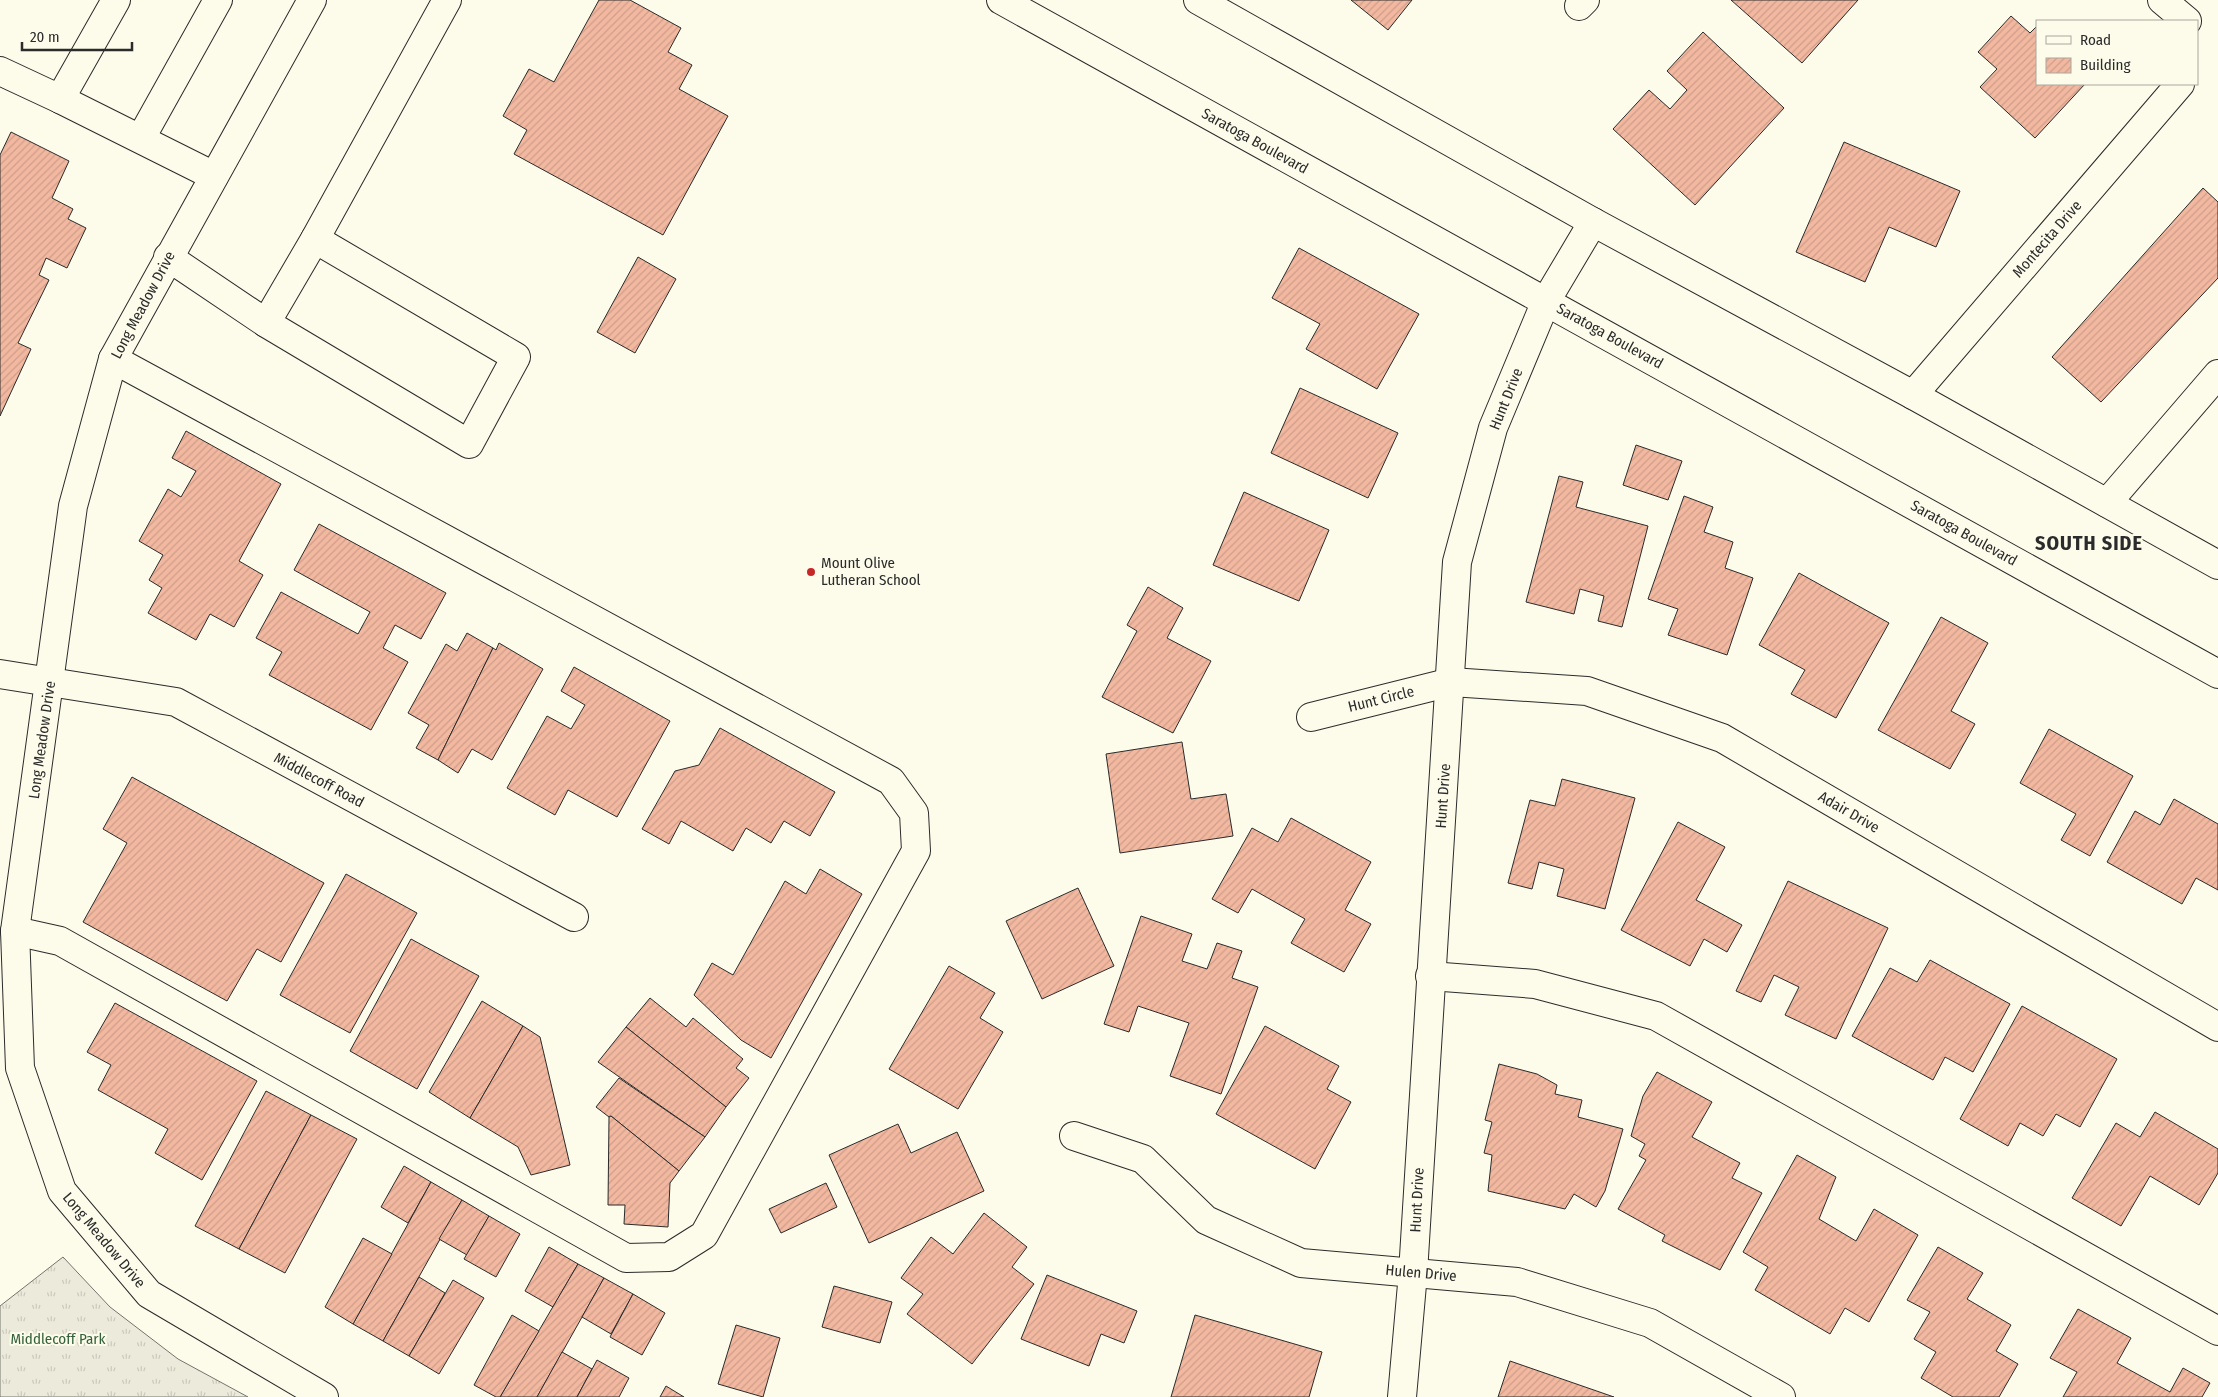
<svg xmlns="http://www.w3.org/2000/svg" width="2218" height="1397" font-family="'Fira Sans Condensed',sans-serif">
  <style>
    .grass { fill: url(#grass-tufts); stroke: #74746e }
    .building { fill: url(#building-hatch); stroke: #2b2b2b }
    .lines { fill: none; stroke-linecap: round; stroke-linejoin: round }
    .minor-casing { stroke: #2b2b2b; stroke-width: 30 }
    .major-casing { stroke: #2b2b2b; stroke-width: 30 }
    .minor { stroke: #fdfbea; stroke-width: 28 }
    .major { stroke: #fdfbea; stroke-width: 28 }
    .poi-dot { fill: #c62828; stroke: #fdfbea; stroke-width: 2 }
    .labels { text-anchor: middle; stroke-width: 4; stroke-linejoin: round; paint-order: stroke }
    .street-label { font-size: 15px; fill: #2b2b2b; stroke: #fdfbea }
    .poi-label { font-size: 15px; fill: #2b2b2b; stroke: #fdfbea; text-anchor: start }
    .park-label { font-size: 15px; fill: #34623c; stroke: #fdfbea }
    .district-label { font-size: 20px; font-weight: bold; letter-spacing: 1px; fill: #2b2b2b; stroke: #fdfbea }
  </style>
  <defs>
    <pattern id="grass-tufts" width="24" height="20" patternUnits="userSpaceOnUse" patternTransform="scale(1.25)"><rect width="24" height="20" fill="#ecebdb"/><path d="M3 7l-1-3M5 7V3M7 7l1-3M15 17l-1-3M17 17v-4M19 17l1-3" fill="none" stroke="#cbcabc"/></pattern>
    <pattern id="building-hatch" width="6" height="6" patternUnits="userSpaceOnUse" patternTransform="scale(1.25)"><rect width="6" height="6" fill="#f2b8a0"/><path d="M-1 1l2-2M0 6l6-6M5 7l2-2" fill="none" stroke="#d09e8a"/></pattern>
  </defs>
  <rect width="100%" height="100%" fill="#fdfbea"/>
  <path class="grass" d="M 63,1257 L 110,1307 L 178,1359 L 248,1397 L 0,1397 L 0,1306 Z"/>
  <g class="building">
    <path d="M 599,0 L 630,0 L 681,28 L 668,52 L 692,65 L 679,89 L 728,116 L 663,235 L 514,154 L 527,130 L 503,116 L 529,69 L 554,82 Z"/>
    <path d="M 1351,0 L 1412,0 L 1388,30 Z"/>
    <path d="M 1731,0 L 1858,0 L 1802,63 Z"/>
    <path d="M 2011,16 L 2030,33 L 2037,26 L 2037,84 L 2085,84 L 2035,138 L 1980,87 L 1997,69 L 1978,52 Z"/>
    <path d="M 1703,32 L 1784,108 L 1695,205 L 1613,129 L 1649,90 L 1670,109 L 1687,90 L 1667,71 Z"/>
    <path d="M 11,132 L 69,161 L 52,198 L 73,209 L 68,219 L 86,228 L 67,268 L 46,258 L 39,275 L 49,280 L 18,343 L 31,349 L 0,416 L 0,155 Z"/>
    <path d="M 1844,142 L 1960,191 L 1936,247 L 1889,227 L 1865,282 L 1796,252 Z"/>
    <path d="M 2203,188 L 2218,202 L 2218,278 L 2101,402 L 2052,357 Z"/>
    <path d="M 1299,248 L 1419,314 L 1377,389 L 1306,349 L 1320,324 L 1272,298 Z"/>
    <path d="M 638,257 L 676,279 L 635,353 L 597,332 Z"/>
    <path d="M 1300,388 L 1398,433 L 1368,498 L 1271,453 Z"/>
    <path d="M 186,431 L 281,484 L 239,561 L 263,575 L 234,627 L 210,614 L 196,640 L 148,613 L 162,588 L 149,580 L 163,555 L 139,541 L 168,489 L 181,497 L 196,471 L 172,458 Z"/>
    <path d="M 1636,445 L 1682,461 L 1668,500 L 1623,485 Z"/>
    <path d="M 1559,476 L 1583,482 L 1576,507 L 1648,526 L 1622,627 L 1598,621 L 1604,596 L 1580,589 L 1574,614 L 1526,602 Z"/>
    <path d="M 1244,492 L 1329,530 L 1299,601 L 1213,565 Z"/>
    <path d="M 1684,496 L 1713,507 L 1704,532 L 1733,542 L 1725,568 L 1753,578 L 1727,655 L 1668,635 L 1678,609 L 1648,599 Z"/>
    <path d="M 319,524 L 446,593 L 421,639 L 395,625 L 383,648 L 408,662 L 371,730 L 269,675 L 282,652 L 256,638 L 281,592 L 358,634 L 370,612 L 294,570 Z"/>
    <path d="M 1799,573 L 1889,623 L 1836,718 L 1791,694 L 1805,670 L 1759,645 Z"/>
    <path d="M 1148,587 L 1183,608 L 1167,638 L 1211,661 L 1173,733 L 1102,697 L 1137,631 L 1127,625 Z"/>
    <path d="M 1941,617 L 1988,643 L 1951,711 L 1975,724 L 1950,769 L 1878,730 Z"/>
    <path d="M 467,633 L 493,648 L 438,760 L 416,748 L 429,725 L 408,713 L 446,644 L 457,651 Z"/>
    <path d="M 499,643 L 543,669 L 492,760 L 472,749 L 458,773 L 438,760 L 493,648 L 496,650 Z"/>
    <path d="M 574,667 L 670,721 L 617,817 L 568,790 L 555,815 L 507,788 L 547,716 L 571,729 L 585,705 L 561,691 Z"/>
    <path d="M 720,728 L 835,792 L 810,836 L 784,821 L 771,843 L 746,828 L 733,851 L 681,821 L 669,844 L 642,829 L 675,771 L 699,765 Z"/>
    <path d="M 2049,729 L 2133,776 L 2090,856 L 2061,840 L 2076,814 L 2020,783 Z"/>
    <path d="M 1182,742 L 1191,799 L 1226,794 L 1233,836 L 1120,853 L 1106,754 Z"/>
    <path d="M 132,777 L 324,883 L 281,962 L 257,949 L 227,1001 L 83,922 L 127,843 L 103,829 Z"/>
    <path d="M 1562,779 L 1635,798 L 1605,909 L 1557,896 L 1564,869 L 1539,862 L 1532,889 L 1508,883 L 1530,800 L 1555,806 Z"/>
    <path d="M 2174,799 L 2218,824 L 2218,890 L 2196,878 L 2182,904 L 2107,862 L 2135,811 L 2160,825 Z"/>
    <path d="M 1291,818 L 1371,862 L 1345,910 L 1371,924 L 1344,972 L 1291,943 L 1305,919 L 1252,889 L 1238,913 L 1212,899 L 1252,828 L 1278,842 Z"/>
    <path d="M 1678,822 L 1725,847 L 1696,900 L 1742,925 L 1727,952 L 1704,939 L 1690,966 L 1621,930 Z"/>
    <path d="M 820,869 L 862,894 L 771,1058 L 741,1040 L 694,995 L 712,963 L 733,975 L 785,881 L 806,894 Z"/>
    <path d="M 346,874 L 417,913 L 350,1033 L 280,995 Z"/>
    <path d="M 1788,881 L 1888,928 L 1836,1039 L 1785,1015 L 1799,987 L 1774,975 L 1761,1002 L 1736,991 Z"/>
    <path d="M 1078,888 L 1114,966 L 1042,999 L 1006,921 Z"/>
    <path d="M 1141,916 L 1192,934 L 1182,961 L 1207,969 L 1217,943 L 1242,951 L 1232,978 L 1258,987 L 1221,1094 L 1170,1076 L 1189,1023 L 1138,1006 L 1129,1032 L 1104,1024 Z"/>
    <path d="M 411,939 L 479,976 L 417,1089 L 350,1051 Z"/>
    <path d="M 1930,960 L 2010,1004 L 1973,1072 L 1945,1057 L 1933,1080 L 1852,1036 L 1890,968 L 1917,982 Z"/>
    <path d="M 949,966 L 995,993 L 980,1018 L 1003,1032 L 958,1109 L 889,1069 Z"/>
    <path d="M 650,998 L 686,1027 L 693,1018 L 743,1059 L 736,1068 L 749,1078 L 726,1107 L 626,1027 Z"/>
    <path d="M 482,1001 L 523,1026 L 470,1118 L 429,1092 Z"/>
    <path d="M 115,1003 L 257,1081 L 202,1180 L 155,1153 L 168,1129 L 98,1090 L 111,1065 L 87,1052 Z"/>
    <path d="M 2022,1006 L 2117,1059 L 2080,1127 L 2056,1114 L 2043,1136 L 2020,1123 L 2008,1146 L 1960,1119 Z"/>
    <path d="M 523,1026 L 540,1037 L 570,1165 L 531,1175 L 518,1147 L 470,1118 Z"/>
    <path d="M 1265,1026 L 1339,1066 L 1327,1089 L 1351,1102 L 1315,1169 L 1216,1114 Z"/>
    <path d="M 626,1027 L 726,1107 L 705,1137 L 598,1062 Z"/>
    <path d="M 1499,1064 L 1537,1074 L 1557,1085 L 1555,1094 L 1582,1100 L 1578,1117 L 1623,1129 L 1605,1191 L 1596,1207 L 1574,1194 L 1565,1209 L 1488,1191 L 1492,1155 L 1484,1153 L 1492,1122 L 1485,1120 Z"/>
    <path d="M 1657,1072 L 1712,1102 L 1692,1137 L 1740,1163 L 1732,1178 L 1762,1193 L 1720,1270 L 1662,1241 L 1665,1235 L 1618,1209 L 1646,1160 L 1639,1156 L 1645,1144 L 1631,1136 L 1643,1096 Z"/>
    <path d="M 619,1078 L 705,1137 L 679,1171 L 611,1116 L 609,1117 L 596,1107 Z"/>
    <path d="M 266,1091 L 311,1115 L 239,1249 L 195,1226 Z"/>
    <path d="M 2155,1112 L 2218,1149 L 2218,1173 L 2199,1205 L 2150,1176 L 2121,1226 L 2072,1198 L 2116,1123 L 2140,1137 Z"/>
    <path d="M 311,1115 L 357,1139 L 285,1273 L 239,1249 Z"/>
    <path d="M 611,1116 L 679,1171 L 670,1183 L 668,1227 L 624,1224 L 625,1205 L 608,1205 L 609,1117 Z"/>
    <path d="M 898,1124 L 911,1153 L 957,1132 L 984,1191 L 869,1243 L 829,1155 Z"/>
    <path d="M 1797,1155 L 1836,1177 L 1819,1219 L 1856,1241 L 1874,1209 L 1918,1235 L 1869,1322 L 1845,1308 L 1830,1334 L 1755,1290 L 1768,1267 L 1743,1252 Z"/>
    <path d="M 404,1166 L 431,1182 L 408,1223 L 381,1207 Z"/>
    <path d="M 431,1182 L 462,1200 L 383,1341 L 353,1324 Z"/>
    <path d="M 826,1183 L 837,1207 L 781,1233 L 769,1209 Z"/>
    <path d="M 462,1200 L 489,1216 L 467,1255 L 439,1239 Z"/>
    <path d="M 984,1213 L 1027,1247 L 1012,1267 L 1034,1284 L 972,1364 L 907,1314 L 923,1294 L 901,1278 L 931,1237 L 953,1254 Z"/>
    <path d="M 489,1216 L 520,1234 L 496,1277 L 464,1259 Z"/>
    <path d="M 363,1238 L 392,1254 L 353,1324 L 325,1307 Z"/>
    <path d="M 549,1247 L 578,1264 L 553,1307 L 525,1291 Z"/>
    <path d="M 1938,1247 L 1983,1273 L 1967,1299 L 2011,1325 L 1996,1351 L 2018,1364 L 1999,1397 L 1953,1397 L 1921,1378 L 1936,1352 L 1914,1339 L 1930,1312 L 1907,1300 Z"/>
    <path d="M 578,1264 L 604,1278 L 537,1397 L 500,1397 Z"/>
    <path d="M 1047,1275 L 1137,1311 L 1124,1343 L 1101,1334 L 1089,1366 L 1021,1339 Z"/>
    <path d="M 419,1277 L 445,1293 L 409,1356 L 383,1341 Z"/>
    <path d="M 604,1278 L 633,1294 L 611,1334 L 582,1317 Z"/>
    <path d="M 453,1280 L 484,1298 L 439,1374 L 409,1356 Z"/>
    <path d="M 834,1286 L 892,1302 L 880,1343 L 822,1327 Z"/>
    <path d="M 633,1294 L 665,1313 L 642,1355 L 610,1337 Z"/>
    <path d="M 2078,1309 L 2131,1338 L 2117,1363 L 2170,1392 L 2183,1368 L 2210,1383 L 2202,1397 L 2063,1397 L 2077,1372 L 2050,1358 Z"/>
    <path d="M 512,1315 L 539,1331 L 500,1397 L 496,1397 L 474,1385 Z"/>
    <path d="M 1195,1315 L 1322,1352 L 1309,1397 L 1171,1397 Z"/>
    <path d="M 736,1325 L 780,1338 L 763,1397 L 718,1384 Z"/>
    <path d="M 562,1352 L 592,1369 L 577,1397 L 537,1397 Z"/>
    <path d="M 597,1360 L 629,1378 L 619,1397 L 577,1397 Z"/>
    <path d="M 1510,1361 L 1614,1397 L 1498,1397 Z"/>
    <path d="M 666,1386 L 684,1397 L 660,1397 Z"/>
  </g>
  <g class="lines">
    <defs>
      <g id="minor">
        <path d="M 312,0 L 113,359 L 73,506 L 15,931 L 20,1068 L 62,1191 L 149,1294 L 324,1397"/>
        <path d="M 2162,0 L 2187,21"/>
        <path d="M 1579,6 L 1585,0"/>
        <path d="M 0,71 L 60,99 L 214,176"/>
        <path d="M 60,99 L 116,0"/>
        <path d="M 141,138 L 218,0"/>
        <path d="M 168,257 L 266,323 L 315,239 L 447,0"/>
        <path d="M 266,323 L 469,444 L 516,357 L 315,239"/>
        <path d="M 1913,395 L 2180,84"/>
        <path d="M 2107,503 L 2218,374"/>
        <path d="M 0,674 L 176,702 L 574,917"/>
        <path d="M 1311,717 L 1451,682 L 1587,691 L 1722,738 L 2218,1027"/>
        <path d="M 15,931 L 60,941 L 626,1258 L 669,1257 L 704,1235 L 916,851 L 914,813 L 891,781 L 113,359"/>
        <path d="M 1430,976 L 1535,984 L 1656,1016 L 2218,1331"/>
        <path d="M 1074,1136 L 1143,1159 L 1206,1220 L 1301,1263 L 1517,1282 L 1650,1323 L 1781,1397"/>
        <path d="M 1402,1397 L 1413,1273 L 1457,562 L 1493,428 L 1546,301 L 1593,222"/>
      </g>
      <g id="major">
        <path d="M 1001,0 L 2218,674"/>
        <path d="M 1198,0 L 1593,222 L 1913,395 L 2218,565"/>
      </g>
    </defs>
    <use href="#minor" class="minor-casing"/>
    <use href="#major" class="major-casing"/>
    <use href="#minor" class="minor"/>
    <use href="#major" class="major"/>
  </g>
  <circle class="poi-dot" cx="811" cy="572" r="5"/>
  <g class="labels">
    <g class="street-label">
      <text transform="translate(1255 141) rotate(29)" y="5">Saratoga Boulevard</text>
      <text transform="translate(2047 239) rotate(-49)" y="5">Montecita Drive</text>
      <text transform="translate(143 305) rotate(-62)" y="5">Long Meadow Drive</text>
      <text transform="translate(1610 336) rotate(29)" y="5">Saratoga Boulevard</text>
      <text transform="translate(1506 399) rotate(-68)" y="5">Hunt Drive</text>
      <text transform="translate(1964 533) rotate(29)" y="5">Saratoga Boulevard</text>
      <text transform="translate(1381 699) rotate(-14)" y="5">Hunt Circle</text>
      <text transform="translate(42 740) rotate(-82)" y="5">Long Meadow Drive</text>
      <text transform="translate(319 780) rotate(28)" y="5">Middlecoff Road</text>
      <text transform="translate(1443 796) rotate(-86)" y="5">Hunt Drive</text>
      <text transform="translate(1849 812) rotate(30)" y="5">Adair Drive</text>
      <text transform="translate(1417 1200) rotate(-87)" y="5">Hunt Drive</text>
      <text transform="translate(104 1240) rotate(50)" y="5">Long Meadow Drive</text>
      <text transform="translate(1421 1273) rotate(5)" y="5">Hulen Drive</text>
    </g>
    <g class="poi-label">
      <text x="821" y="568">Mount Olive<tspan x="821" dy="17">Lutheran School</tspan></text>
    </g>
    <g class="park-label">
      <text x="58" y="1344">Middlecoff Park</text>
    </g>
    <g class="district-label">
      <text x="2089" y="550">SOUTH SIDE</text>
    </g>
  </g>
  <rect x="2036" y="20" width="162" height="65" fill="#fdfbea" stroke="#a9a89e"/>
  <rect x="2046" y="36" width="25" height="8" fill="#fdfbea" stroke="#a9a89e"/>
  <text x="2080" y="45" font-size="15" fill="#2b2b2b">Road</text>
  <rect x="2046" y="58" width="25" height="15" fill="url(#building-hatch)" stroke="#a9a89e"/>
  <text x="2080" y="70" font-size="15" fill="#2b2b2b">Building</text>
  <path d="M22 42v8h110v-8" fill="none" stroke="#2b2b2b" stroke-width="2.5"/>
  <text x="30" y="42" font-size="15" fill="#2b2b2b" stroke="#fdfbea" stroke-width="4" paint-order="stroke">20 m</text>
</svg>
